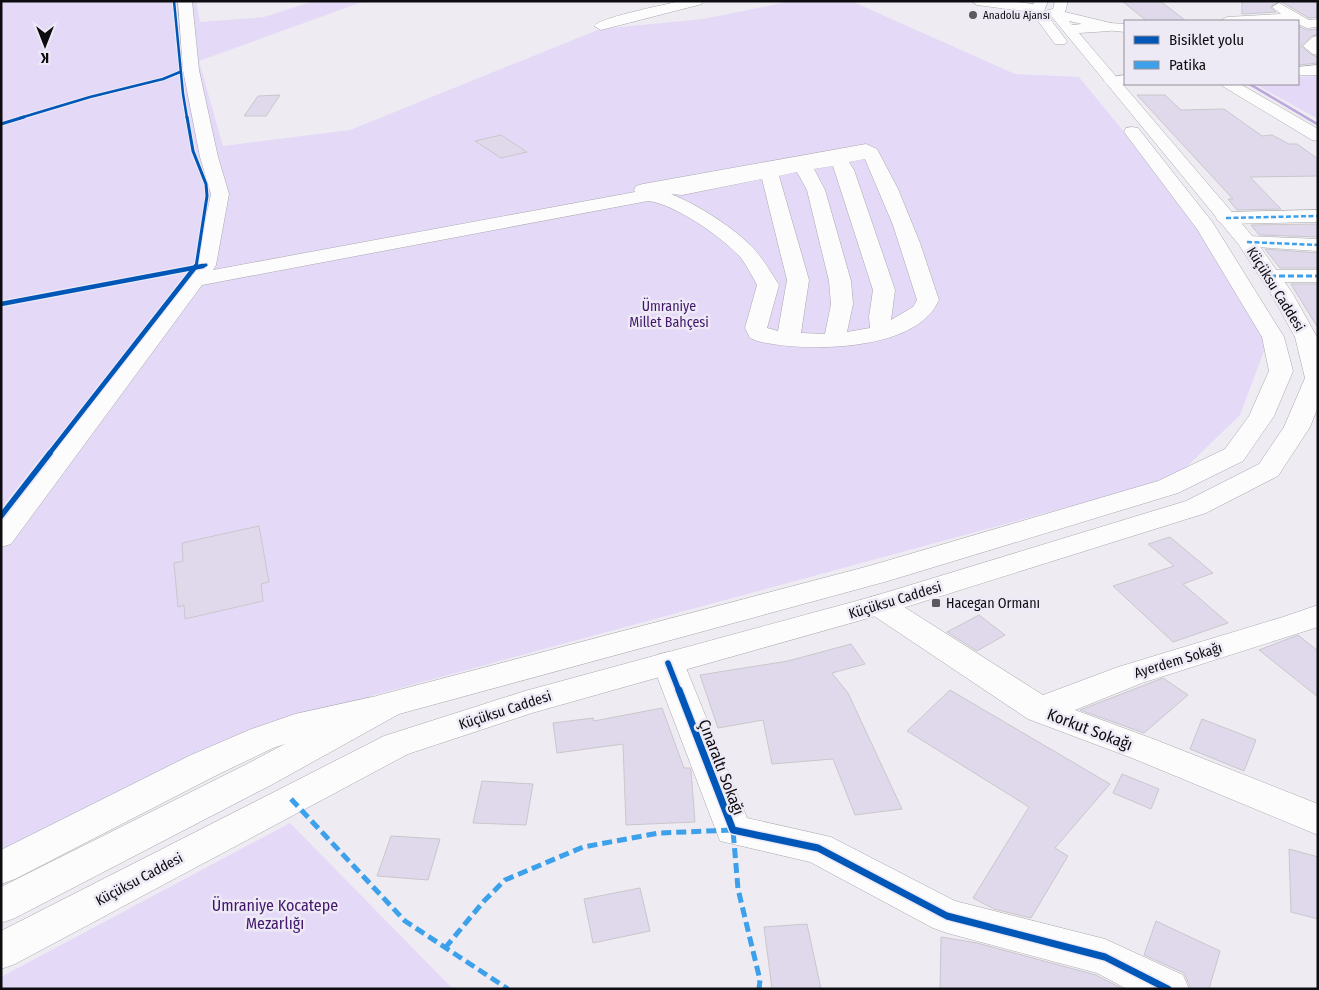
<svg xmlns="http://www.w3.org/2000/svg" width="1319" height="990" font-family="'Fira Sans Condensed',sans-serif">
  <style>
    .green { fill: #e5d9f8 }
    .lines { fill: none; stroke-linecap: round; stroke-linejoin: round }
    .stream { fill: #bca8dc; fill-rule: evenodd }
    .building { fill: #e0d9eb; stroke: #c9c7cc }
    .minor-casing { stroke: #a9a8ac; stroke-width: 1 }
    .major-casing { stroke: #a9a8ac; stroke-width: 1 }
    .minor { fill: #fcfcfd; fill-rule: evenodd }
    .major { fill: #fcfcfd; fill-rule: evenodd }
    .quiet-far2 { stroke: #3ca1ea; stroke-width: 2.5; stroke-dasharray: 5 2.5; stroke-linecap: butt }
    .quiet-far1 { stroke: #3ca1ea; stroke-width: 3; stroke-dasharray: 6 3; stroke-linecap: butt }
    .quiet { stroke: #3ca1ea; stroke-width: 5; stroke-dasharray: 10 5; stroke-linecap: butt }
    .cycleway-far4-casing { stroke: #ede9f5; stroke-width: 4.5 }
    .cycleway-far3-casing { stroke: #ede9f5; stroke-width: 5 }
    .cycleway-far2-casing { stroke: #ede9f5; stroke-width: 7 }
    .cycleway-far1-casing { stroke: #ede9f5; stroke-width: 9 }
    .cycleway-casing { stroke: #ede9f5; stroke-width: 10 }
    .cycleway-far4 { stroke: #0057b8; stroke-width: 2.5 }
    .cycleway-far3 { stroke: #0057b8; stroke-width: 3 }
    .cycleway-far2 { stroke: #0057b8; stroke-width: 4.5 }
    .cycleway-far1 { stroke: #0057b8; stroke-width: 5.5 }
    .cycleway { stroke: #0057b8; stroke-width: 7 }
    .poi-dot { fill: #5c5a5f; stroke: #ede9f5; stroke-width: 2 }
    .labels { text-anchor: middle; stroke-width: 5; stroke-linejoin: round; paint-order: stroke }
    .far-poi-label { font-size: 11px; fill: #0d0c10; stroke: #ede9f5; text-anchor: start }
    .street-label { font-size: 14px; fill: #0d0c10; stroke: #ede9f5 }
    .park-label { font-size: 14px; fill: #41166b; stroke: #ede9f5 }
    .poi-label { font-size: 14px; fill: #0d0c10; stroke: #ede9f5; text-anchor: start }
    .near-street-label { font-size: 16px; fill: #0d0c10; stroke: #ede9f5 }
    .near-park-label { font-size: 16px; fill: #41166b; stroke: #ede9f5 }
  </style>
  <rect width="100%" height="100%" fill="#eeecf2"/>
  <g class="green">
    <path d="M 1,1 L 196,1 L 200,22 L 264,17 L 314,1 L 365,1 L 199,61 L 223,146 L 350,130 L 600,29 L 703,19 L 792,1 L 851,1 L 1015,74 L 1079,77 L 1198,222 L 1238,284 L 1266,346 L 1240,415 L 1175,478 L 371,696 L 1,886 Z"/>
    <path d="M 1318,76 L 1318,119 L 1255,84 L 1298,84 L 1298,77 Z"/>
    <path d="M 290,823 L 453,989 L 1,989 L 1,977 Z"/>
  </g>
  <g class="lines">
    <path class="stream" d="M 1247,84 L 1252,84 L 1318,123 L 1318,126 Z"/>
  </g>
  <g class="building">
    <path d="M 1122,1 L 1160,1 L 1186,21 L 1147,21 Z"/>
    <path d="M 1242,1 L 1318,1 L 1318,17 L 1309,18 L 1280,1 L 1270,7 L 1276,12 L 1242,14 Z"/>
    <path d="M 1298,26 L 1307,30 L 1318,29 L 1318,34 L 1312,36 L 1301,46 L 1312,55 L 1318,57 L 1318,63 L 1298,65 Z"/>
    <path d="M 280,95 L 266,116 L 244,116 L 258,96 Z"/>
    <path d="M 1137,95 L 1165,95 L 1181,110 L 1224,109 L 1262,136 L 1272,135 L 1289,144 L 1297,144 L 1318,159 L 1318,176 L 1250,177 L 1281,209 L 1237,210 L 1228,199 L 1233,199 Z"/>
    <path d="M 501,135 L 527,152 L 501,158 L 475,141 Z"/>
    <path d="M 1318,224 L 1318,237 L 1259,235 L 1251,225 Z"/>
    <path d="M 1265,249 L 1318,253 L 1318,268 L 1280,268 Z"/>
    <path d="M 1291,284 L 1318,284 L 1318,328 Z"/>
    <path d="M 259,526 L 269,582 L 261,584 L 263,601 L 185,619 L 184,605 L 178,607 L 174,563 L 183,561 L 182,543 Z"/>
    <path d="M 1170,537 L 1213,573 L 1183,584 L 1228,623 L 1173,642 L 1113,586 L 1174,566 L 1148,544 Z"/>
    <path d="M 979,615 L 1005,635 L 977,651 L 947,632 Z"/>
    <path d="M 1298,635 L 1318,651 L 1318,697 L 1259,650 Z"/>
    <path d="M 851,644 L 865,664 L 832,673 L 848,693 L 902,809 L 855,815 L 833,759 L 772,764 L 763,720 L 718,728 L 700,675 L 788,661 Z"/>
    <path d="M 1163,678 L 1188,695 L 1144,733 L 1080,710 Z"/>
    <path d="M 950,690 L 1110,784 L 1055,848 L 1068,856 L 1031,918 L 994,909 L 973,898 L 1029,807 L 907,731 Z"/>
    <path d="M 662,708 L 684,768 L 690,768 L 691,770 L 695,822 L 626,825 L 623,744 L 557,753 L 553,723 L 593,718 L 594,721 Z"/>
    <path d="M 1202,719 L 1256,740 L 1244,771 L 1190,749 Z"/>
    <path d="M 1122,774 L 1159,789 L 1151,809 L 1113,793 Z"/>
    <path d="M 482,781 L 533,784 L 526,825 L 473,823 Z"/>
    <path d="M 391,836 L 440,839 L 428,880 L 377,876 Z"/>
    <path d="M 1289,849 L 1318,857 L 1318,919 L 1291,912 Z"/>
    <path d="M 640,888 L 650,931 L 593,943 L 584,899 Z"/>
    <path d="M 1156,921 L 1220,951 L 1209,989 L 1191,989 L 1184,973 L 1144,955 Z"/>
    <path d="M 807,924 L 821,989 L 772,989 L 764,927 Z"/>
    <path d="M 941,937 L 977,943 L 1096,975 L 1123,989 L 940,989 Z"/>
  </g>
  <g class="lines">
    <defs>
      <g id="minor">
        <path d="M 178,1 L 192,1 L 199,70 L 218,157 L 229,194 L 216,265 L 213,270 L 635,192 L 634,190 L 636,186 L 643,184 L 866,144 L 877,149 L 898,189 L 920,243 L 939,300 C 936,305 933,312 928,316 C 894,351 802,352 757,341 L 750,338 L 745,328 L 757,285 C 752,276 747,266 741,258 C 722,237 675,204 648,201 L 202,285 L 11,544 L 1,547 L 1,518 L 196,264 L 211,194 L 200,157 L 183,70 ZM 865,159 L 893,225 L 917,300 L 913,307 L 891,320 L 895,290 L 854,170 L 849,162 ZM 833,166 L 873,290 L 869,317 L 870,328 L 847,332 L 853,304 L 851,281 L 825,190 L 814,169 ZM 797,172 L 807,190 L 829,281 L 831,304 L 825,334 L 801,333 L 809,280 L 779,176 ZM 762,179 L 787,280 L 778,331 L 767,328 L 779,285 C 771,273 764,260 755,250 C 735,228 698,205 671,194 L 682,195 Z"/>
        <path d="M 680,1 L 703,1 L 702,4 L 601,30 L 594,26 C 601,17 665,5 680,1 Z"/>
        <path d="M 971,1 C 985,1 1036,0 1045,9 L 1038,13 L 977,5 Z"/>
        <path d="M 1279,3 L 1309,20 L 1318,19 L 1318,27 L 1307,28 L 1298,24 L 1298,21 L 1220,21 L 1227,17 L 1281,14 L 1272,7 Z"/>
        <path d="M 1110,23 L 1125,24 L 1125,32 L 1105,30 L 1103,27 Z"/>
        <path d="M 1318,36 L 1318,55 L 1313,54 L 1303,46 L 1313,37 Z"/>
        <path d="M 1318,65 L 1318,75 L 1298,75 L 1298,67 Z"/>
        <path d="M 1125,75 L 1125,84 L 1128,84 L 1107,84 L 1104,81 L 1107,78 Z"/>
        <path d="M 1221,84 L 1240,84 L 1318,129 L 1318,141 L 1312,140 L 1224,87 Z"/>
        <path d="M 1318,210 L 1318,222 L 1226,224 L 1219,222 L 1216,218 L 1219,214 L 1226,212 Z"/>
        <path d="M 1247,236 L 1318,239 L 1318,251 L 1240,246 L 1237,242 L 1240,238 Z"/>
        <path d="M 1270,270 L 1318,270 L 1318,282 L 1270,282 L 1263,280 L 1259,276 L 1263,272 Z"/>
        <path d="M 879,595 L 890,598 L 1043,695 L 1118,667 L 1283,617 L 1318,605 L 1318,627 L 1142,683 L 1075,710 L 1156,740 L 1318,804 L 1318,835 L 1132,758 L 1028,719 L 868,612 L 864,605 L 868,598 Z"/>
        <path d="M 668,652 L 679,655 L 684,663 L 747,818 L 831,837 L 955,901 L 1105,939 L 1183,975 L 1189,989 L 1127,989 L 1097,973 L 947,933 L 933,928 L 810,862 L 720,841 L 652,663 L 657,655 Z"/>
        <path d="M 372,697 L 384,700 L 389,709 L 384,718 L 300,739 L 273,748 L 217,775 L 15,879 L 1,884 L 1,850 L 191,755 L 249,730 L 295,714 Z"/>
      </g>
      <g id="major">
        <path d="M 1035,1 L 1048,1 L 1044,11 L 1053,9 L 1055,1 L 1068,1 L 1065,12 L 1115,24 L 1117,27 L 1110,31 L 1079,33 L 1254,238 L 1293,294 L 1317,337 L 1318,407 L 1310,427 L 1278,476 L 1206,513 L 890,612 L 532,713 L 408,754 L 15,964 L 1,969 L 1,931 L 384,736 L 525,691 L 871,597 L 1186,501 L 1259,464 L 1284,427 L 1305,378 L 1295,337 L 1271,294 L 1239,245 L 1052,17 L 1047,15 L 1067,41 L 1065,44 L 1055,44 L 1030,10 ZM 1069,21 L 1082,24 L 1072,25 Z"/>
        <path d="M 1132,127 L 1138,128 L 1213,223 L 1284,337 L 1293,371 L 1274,416 L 1243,461 L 1178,493 L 888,581 L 399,714 L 273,784 L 15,918 L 1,923 L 1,887 L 247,764 L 376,696 L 869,566 L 1158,481 L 1225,449 L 1249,416 L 1269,371 L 1262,337 L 1197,229 L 1124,132 L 1126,128 Z"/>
      </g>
    </defs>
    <use href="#minor" class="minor-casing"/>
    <use href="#major" class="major-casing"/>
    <use href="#minor" class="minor"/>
    <use href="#major" class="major"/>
    <g class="quiet-far2">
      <path d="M 1226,218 L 1318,216"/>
      <path d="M 1247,242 L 1318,245"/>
    </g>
    <path class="quiet-far1" d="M 1270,276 L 1318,276"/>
    <g class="quiet">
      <path d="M 291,799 L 405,921 L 508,989"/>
      <path d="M 445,948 L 484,901 L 505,880 L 583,847 L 659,833 L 733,830 L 738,889 L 760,980 L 759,989"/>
    </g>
    <defs>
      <g id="cycleway-far4">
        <path d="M 174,1 L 183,94 L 187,118"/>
        <path d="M 20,118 L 90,97 L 163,79 L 180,72"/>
      </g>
      <g id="cycleway-far3">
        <path d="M 187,117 L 193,151 L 206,184 L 207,196 L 196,267"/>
        <path d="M 1,124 L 24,117"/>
        <path d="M 196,267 L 206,265"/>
      </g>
      <g id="cycleway-far2">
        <path d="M 1,304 L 203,266"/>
        <path d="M 49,454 L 196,266"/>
      </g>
      <g id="cycleway-far1">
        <path d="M 1,516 L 50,453"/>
        <path d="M 668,663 L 679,691"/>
      </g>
      <path id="cycleway" d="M 679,690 L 733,830 L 818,848 L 947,916 L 1105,957 L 1168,989"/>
    </defs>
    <use href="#cycleway-far4" class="cycleway-far4-casing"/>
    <use href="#cycleway-far3" class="cycleway-far3-casing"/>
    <use href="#cycleway-far2" class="cycleway-far2-casing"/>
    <use href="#cycleway-far1" class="cycleway-far1-casing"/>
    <use href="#cycleway" class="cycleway-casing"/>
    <use href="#cycleway-far4" class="cycleway-far4"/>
    <use href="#cycleway-far3" class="cycleway-far3"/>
    <use href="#cycleway-far2" class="cycleway-far2"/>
    <use href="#cycleway-far1" class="cycleway-far1"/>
    <use href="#cycleway" class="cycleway"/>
  </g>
  <g class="poi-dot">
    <circle cx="973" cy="15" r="5"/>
    <rect x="931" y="598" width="10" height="10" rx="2.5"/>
  </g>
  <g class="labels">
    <g class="far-poi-label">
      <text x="983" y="19">Anadolu Ajansı</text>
    </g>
    <g class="street-label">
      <text transform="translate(1276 289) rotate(58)" y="5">Küçüksu Caddesi</text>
      <text transform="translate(895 600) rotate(-17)" y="5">Küçüksu Caddesi</text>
      <text transform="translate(1178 660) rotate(-17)" y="5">Ayerdem Sokağı</text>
      <text transform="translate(505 710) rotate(-18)" y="5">Küçüksu Caddesi</text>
      <text transform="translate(139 879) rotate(-28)" y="5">Küçüksu Caddesi</text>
    </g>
    <g class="park-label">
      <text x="669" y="311">Ümraniye<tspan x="669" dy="16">Millet Bahçesi</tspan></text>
    </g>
    <g class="poi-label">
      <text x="946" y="608">Hacegan Ormanı</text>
    </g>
    <g class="near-street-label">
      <text transform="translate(1090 729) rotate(21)" y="6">Korkut Sokağı</text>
      <text transform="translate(722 767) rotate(69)" y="6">Çınaraltı Sokağı</text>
    </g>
    <g class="near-park-label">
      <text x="275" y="911">Ümraniye Kocatepe<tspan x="275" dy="18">Mezarlığı</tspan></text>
    </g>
  </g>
  <rect width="1319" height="990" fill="none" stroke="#0d0c10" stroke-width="5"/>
  <rect x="1124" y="20" width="175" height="65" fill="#ede9f5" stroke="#939199"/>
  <rect x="1134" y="36" width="25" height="8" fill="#0057b8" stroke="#939199"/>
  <text x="1169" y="45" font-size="15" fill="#0d0c10">Bisiklet yolu</text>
  <rect x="1134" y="61" width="25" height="8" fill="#3ca1ea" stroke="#939199"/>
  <text x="1169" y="70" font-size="15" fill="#0d0c10">Patika</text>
  <g transform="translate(45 45) rotate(180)" stroke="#ede9f5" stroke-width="4" paint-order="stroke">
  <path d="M0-4L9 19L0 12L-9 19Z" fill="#0d0c10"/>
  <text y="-8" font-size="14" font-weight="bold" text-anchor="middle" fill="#0d0c10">K</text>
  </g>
</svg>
